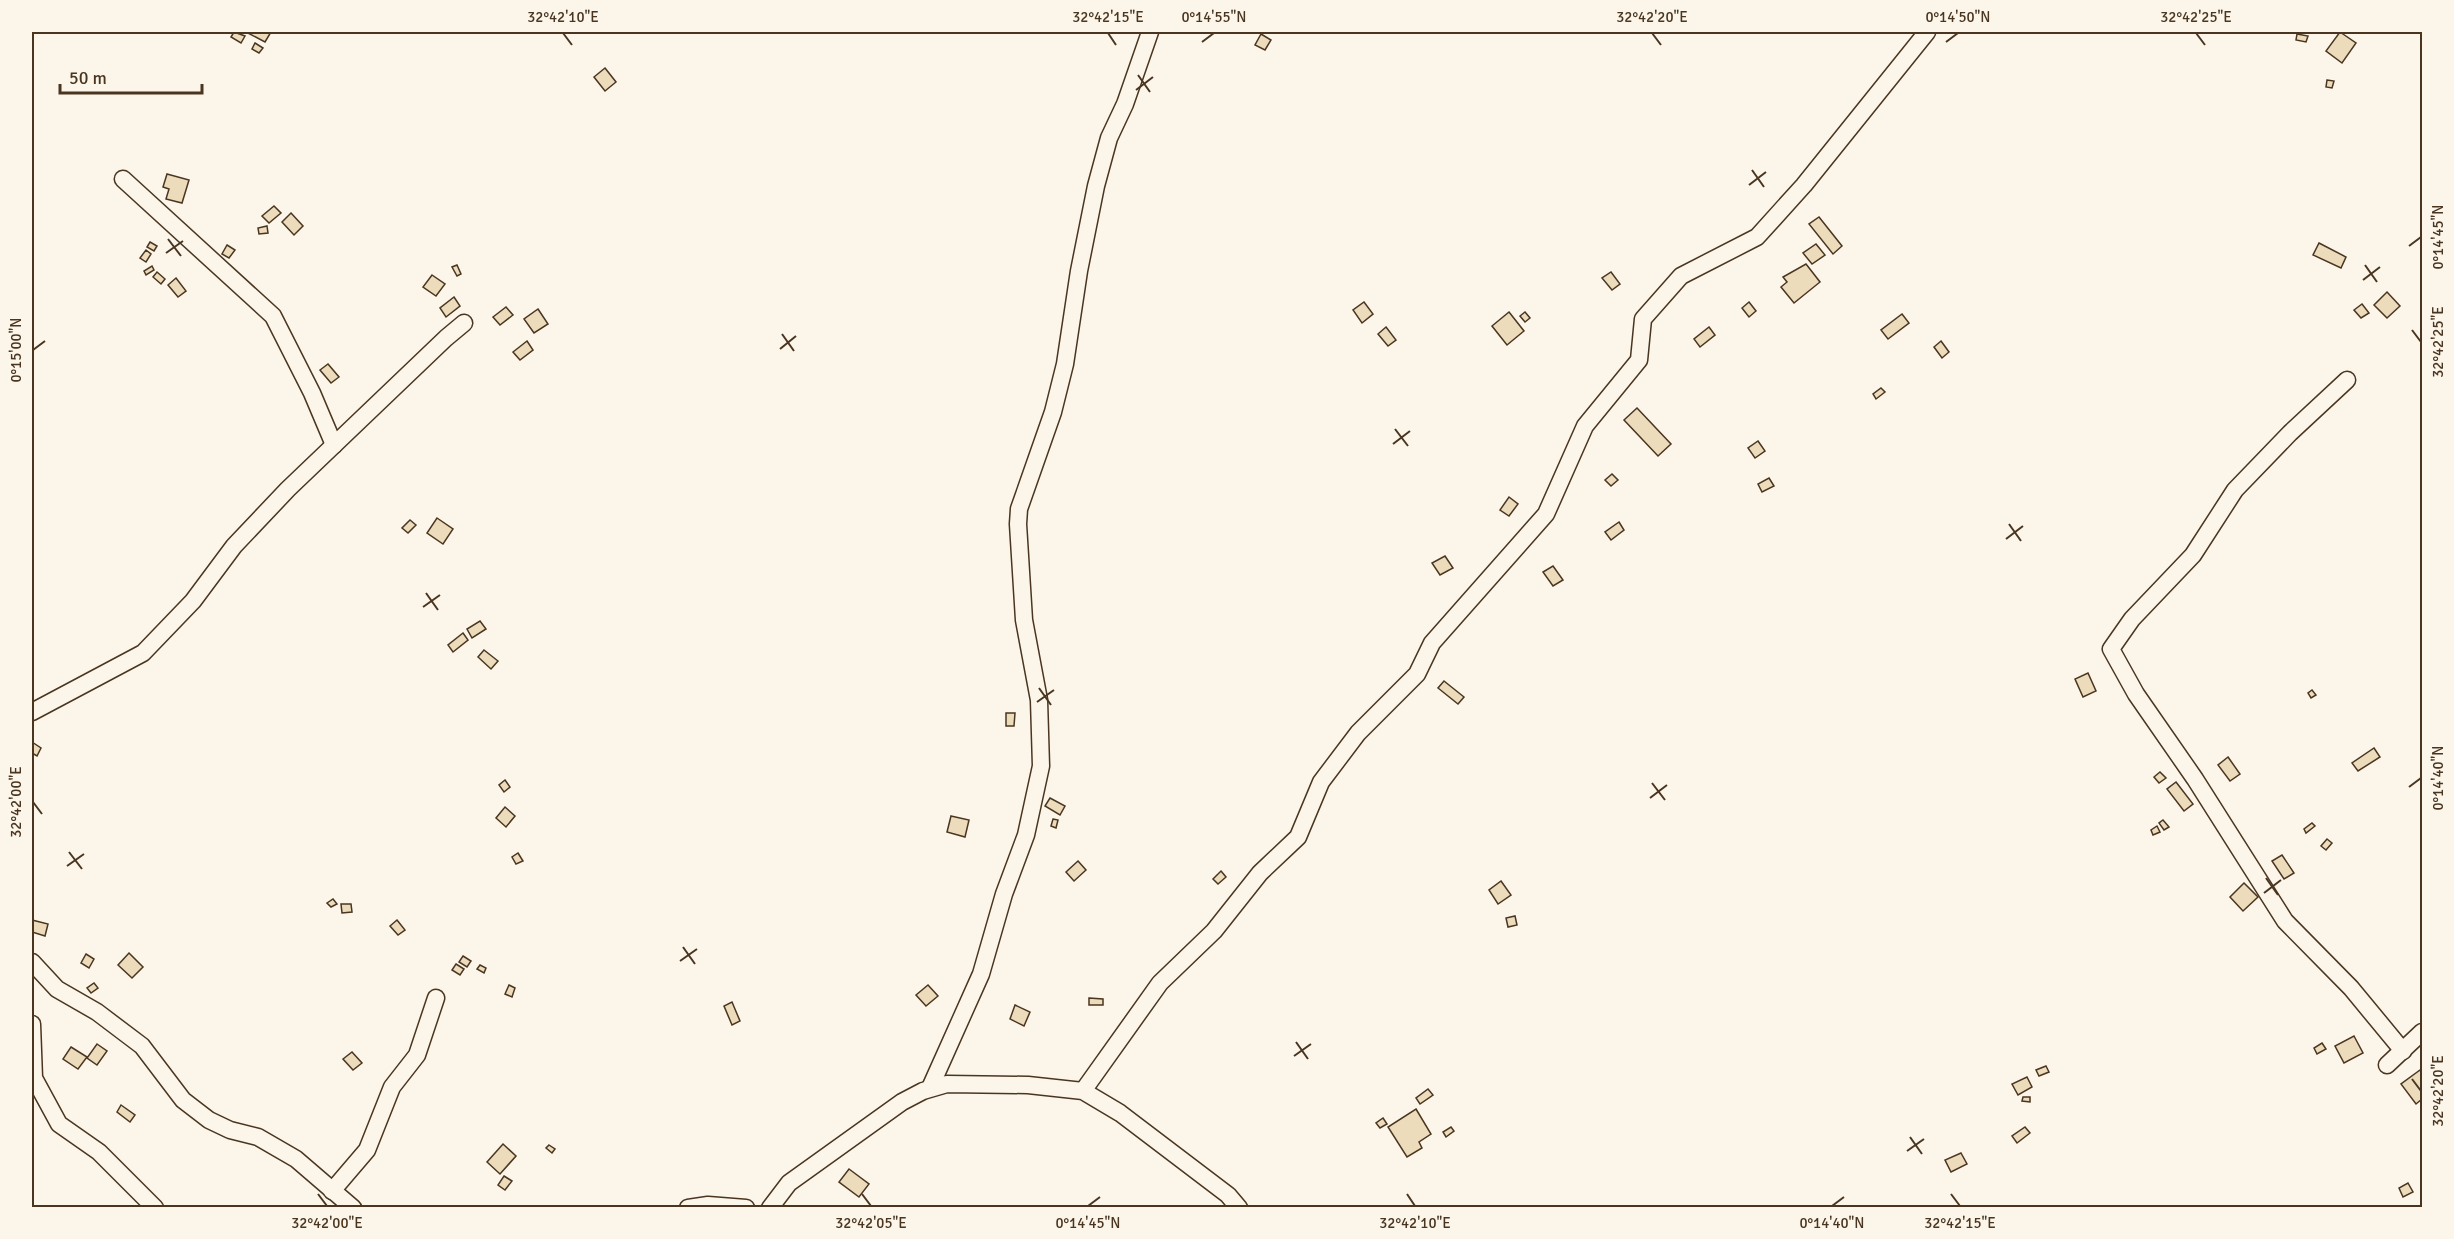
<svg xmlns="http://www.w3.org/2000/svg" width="2454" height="1239" font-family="Signika,sans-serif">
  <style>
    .building { fill: #ecdcbc; stroke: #4a3520; stroke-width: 1.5 }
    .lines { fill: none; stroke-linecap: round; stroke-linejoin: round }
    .street-casing { stroke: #4a3520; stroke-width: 19 }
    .street { stroke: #fbf6e9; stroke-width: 16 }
    .ticks { fill: none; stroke: #4a3520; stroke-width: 2 }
    .neatline { fill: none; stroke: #4a3520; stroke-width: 2 }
    .ticks-label { font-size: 15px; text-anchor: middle; fill: #4a3520 }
  </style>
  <rect width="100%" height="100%" fill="#fbf6e9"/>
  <g class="building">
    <path d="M 234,32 L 245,36 L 241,43 L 231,37 Z"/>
    <path d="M 246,32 L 271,32 L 265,42 Z"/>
    <path d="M 2340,32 L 2356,43 L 2342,63 L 2326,51 Z"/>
    <path d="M 1261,34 L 1271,40 L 1265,50 L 1255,45 Z"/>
    <path d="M 2297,34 L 2308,36 L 2306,42 L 2296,40 Z"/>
    <path d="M 255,43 L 263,48 L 259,53 L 252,49 Z"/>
    <path d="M 605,68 L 616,82 L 605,91 L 594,77 Z"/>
    <path d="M 2327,80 L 2334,81 L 2332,88 L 2326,87 Z"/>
    <path d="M 167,174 L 189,180 L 182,203 L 166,199 L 169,189 L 163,187 Z"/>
    <path d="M 274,206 L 281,213 L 269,223 L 262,216 Z"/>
    <path d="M 291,213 L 303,226 L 294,235 L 282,222 Z"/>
    <path d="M 1819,217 L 1842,246 L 1833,254 L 1809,224 Z"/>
    <path d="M 267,226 L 268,233 L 259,234 L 258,228 Z"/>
    <path d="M 150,242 L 157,246 L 154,251 L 147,247 Z"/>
    <path d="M 2319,243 L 2346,257 L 2341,268 L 2313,255 Z"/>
    <path d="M 1816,244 L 1825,255 L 1812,264 L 1803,253 Z"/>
    <path d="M 227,245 L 235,250 L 229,258 L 222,254 Z"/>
    <path d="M 146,250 L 151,254 L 146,262 L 140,258 Z"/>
    <path d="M 1806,264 L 1820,282 L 1794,303 L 1781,287 L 1787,282 L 1783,277 Z"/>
    <path d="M 457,265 L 461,274 L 457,276 L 452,267 Z"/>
    <path d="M 152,266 L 154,270 L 146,275 L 144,271 Z"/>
    <path d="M 157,272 L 165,279 L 161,284 L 153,277 Z"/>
    <path d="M 1611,272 L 1620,284 L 1612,290 L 1602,278 Z"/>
    <path d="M 432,275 L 445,284 L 436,296 L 423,287 Z"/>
    <path d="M 176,278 L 186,291 L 178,297 L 168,285 Z"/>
    <path d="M 2387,292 L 2400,306 L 2387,318 L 2374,305 Z"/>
    <path d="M 454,297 L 460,306 L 446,317 L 440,308 Z"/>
    <path d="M 1364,302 L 1373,314 L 1362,323 L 1353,310 Z"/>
    <path d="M 1749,302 L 1756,311 L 1749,317 L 1742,308 Z"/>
    <path d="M 2362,304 L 2369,313 L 2361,318 L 2354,310 Z"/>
    <path d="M 506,307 L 513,315 L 500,325 L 493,317 Z"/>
    <path d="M 538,309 L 548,324 L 534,333 L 524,319 Z"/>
    <path d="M 1509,312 L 1524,331 L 1507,345 L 1492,326 Z"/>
    <path d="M 1525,312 L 1530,318 L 1525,322 L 1520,316 Z"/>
    <path d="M 1902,314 L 1909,323 L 1888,339 L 1881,330 Z"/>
    <path d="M 1386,327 L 1396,340 L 1388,346 L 1378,334 Z"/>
    <path d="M 1709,327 L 1715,335 L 1700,347 L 1694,339 Z"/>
    <path d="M 527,341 L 533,350 L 520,360 L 513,352 Z"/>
    <path d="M 1941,341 L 1949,352 L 1942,358 L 1934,347 Z"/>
    <path d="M 328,364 L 339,377 L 331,383 L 320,370 Z"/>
    <path d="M 1881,388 L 1885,392 L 1876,399 L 1873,394 Z"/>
    <path d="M 1637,408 L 1671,444 L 1658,456 L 1624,420 Z"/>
    <path d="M 1758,441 L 1765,451 L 1755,458 L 1748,448 Z"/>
    <path d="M 1612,474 L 1618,480 L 1611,486 L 1605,480 Z"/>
    <path d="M 1769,478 L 1774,486 L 1762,492 L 1758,484 Z"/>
    <path d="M 1509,497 L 1518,504 L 1509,516 L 1500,510 Z"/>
    <path d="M 437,518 L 453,529 L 443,544 L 427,533 Z"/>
    <path d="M 410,520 L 416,525 L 408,533 L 402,528 Z"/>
    <path d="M 1619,522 L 1624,530 L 1611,540 L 1605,532 Z"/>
    <path d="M 1445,556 L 1453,568 L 1440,575 L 1432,563 Z"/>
    <path d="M 1553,566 L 1563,580 L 1553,586 L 1543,572 Z"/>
    <path d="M 480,621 L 486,629 L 472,638 L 467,629 Z"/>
    <path d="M 463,633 L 468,640 L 453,652 L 448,645 Z"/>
    <path d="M 484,650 L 498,661 L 491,669 L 478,657 Z"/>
    <path d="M 2088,673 L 2096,691 L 2083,697 L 2075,679 Z"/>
    <path d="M 1444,681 L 1464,697 L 1458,704 L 1438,688 Z"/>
    <path d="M 2312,690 L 2316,695 L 2311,698 L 2308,693 Z"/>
    <path d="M 1006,713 L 1015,713 L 1014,726 L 1006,726 Z"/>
    <path d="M 32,742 L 41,748 L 37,756 L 32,753 Z"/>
    <path d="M 2374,748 L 2380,757 L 2358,771 L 2352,763 Z"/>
    <path d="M 2228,757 L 2240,774 L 2230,781 L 2218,765 Z"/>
    <path d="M 2160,772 L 2166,778 L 2159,783 L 2154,777 Z"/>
    <path d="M 505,780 L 510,787 L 504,792 L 499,785 Z"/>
    <path d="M 2176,782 L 2193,804 L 2184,811 L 2167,789 Z"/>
    <path d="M 1050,798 L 1065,806 L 1060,815 L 1045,806 Z"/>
    <path d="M 505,807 L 515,816 L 506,827 L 496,818 Z"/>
    <path d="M 951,816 L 969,820 L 965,837 L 947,832 Z"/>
    <path d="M 1053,819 L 1058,820 L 1056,828 L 1051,826 Z"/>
    <path d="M 2163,820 L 2169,827 L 2164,830 L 2159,823 Z"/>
    <path d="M 2312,823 L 2315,826 L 2306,833 L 2304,829 Z"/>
    <path d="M 2157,826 L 2160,832 L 2153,835 L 2151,830 Z"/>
    <path d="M 2327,839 L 2332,843 L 2326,850 L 2321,846 Z"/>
    <path d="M 518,853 L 523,861 L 516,864 L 512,857 Z"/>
    <path d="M 2282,855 L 2294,873 L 2284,879 L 2272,861 Z"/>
    <path d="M 1078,861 L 1086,870 L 1074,881 L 1066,872 Z"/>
    <path d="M 1221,871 L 1226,877 L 1218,884 L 1213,879 Z"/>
    <path d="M 1501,881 L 1511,895 L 1498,904 L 1489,890 Z"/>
    <path d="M 2244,883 L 2258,897 L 2243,911 L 2230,897 Z"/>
    <path d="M 333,899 L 337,904 L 331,907 L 327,903 Z"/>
    <path d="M 341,904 L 351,904 L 352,912 L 342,913 Z"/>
    <path d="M 1515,916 L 1517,925 L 1508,927 L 1506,918 Z"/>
    <path d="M 32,920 L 48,924 L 45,936 L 32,932 Z"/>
    <path d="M 397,920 L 405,930 L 398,935 L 390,926 Z"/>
    <path d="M 129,953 L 143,967 L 132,978 L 118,965 Z"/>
    <path d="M 86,954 L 94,959 L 89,968 L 81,963 Z"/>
    <path d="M 463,956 L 471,961 L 467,967 L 459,962 Z"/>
    <path d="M 456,964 L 464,969 L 460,975 L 452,970 Z"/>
    <path d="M 480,965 L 486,968 L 484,973 L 477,969 Z"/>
    <path d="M 94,983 L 98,988 L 91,993 L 87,988 Z"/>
    <path d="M 509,985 L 515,988 L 512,997 L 505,994 Z"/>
    <path d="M 928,985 L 938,996 L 926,1006 L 916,995 Z"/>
    <path d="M 1089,998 L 1103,999 L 1103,1005 L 1089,1005 Z"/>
    <path d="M 732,1002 L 740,1021 L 732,1025 L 724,1006 Z"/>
    <path d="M 1015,1005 L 1030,1012 L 1024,1026 L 1010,1019 Z"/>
    <path d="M 2354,1036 L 2363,1053 L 2344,1063 L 2335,1046 Z"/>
    <path d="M 2322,1043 L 2326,1049 L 2317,1054 L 2314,1048 Z"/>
    <path d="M 97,1044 L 107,1051 L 97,1065 L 87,1058 Z"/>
    <path d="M 71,1047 L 87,1057 L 78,1069 L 63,1059 Z"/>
    <path d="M 352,1052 L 362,1063 L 353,1070 L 343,1059 Z"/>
    <path d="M 2046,1066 L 2049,1072 L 2039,1076 L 2036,1070 Z"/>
    <path d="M 2420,1070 L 2422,1073 L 2422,1099 L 2416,1104 L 2401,1084 Z"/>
    <path d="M 2027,1077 L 2032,1087 L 2018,1095 L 2012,1084 Z"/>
    <path d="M 1428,1089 L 1433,1095 L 1420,1104 L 1416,1098 Z"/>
    <path d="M 2023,1097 L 2030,1097 L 2030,1102 L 2022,1101 Z"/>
    <path d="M 121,1105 L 135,1115 L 130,1122 L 117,1112 Z"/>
    <path d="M 1416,1109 L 1431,1134 L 1419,1142 L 1422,1148 L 1407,1157 L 1388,1127 Z"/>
    <path d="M 1383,1118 L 1387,1124 L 1380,1128 L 1376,1123 Z"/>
    <path d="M 1451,1127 L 1454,1131 L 1446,1137 L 1443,1132 Z"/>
    <path d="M 2025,1127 L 2030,1133 L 2017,1143 L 2012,1136 Z"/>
    <path d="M 503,1144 L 516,1156 L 500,1174 L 487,1162 Z"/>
    <path d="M 549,1145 L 555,1149 L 552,1153 L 546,1148 Z"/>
    <path d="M 1961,1153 L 1967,1164 L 1951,1172 L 1945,1160 Z"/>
    <path d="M 849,1169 L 869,1184 L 859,1197 L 839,1182 Z"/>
    <path d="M 504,1176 L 512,1181 L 505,1190 L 498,1185 Z"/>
    <path d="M 2408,1183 L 2413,1192 L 2403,1197 L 2399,1188 Z"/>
  </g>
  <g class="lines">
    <defs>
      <g id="street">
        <path d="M 123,179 L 273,316 L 312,393 L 334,445"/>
        <path d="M 2347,380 L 2290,433 L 2235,490 L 2193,555 L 2132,619 L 2111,649 L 2136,694 L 2195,779 L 2285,921 L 2351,988 L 2403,1051"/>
        <path d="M 32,712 L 143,653 L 193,601 L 234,546 L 288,489 L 446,338 L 464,323"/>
        <path d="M 32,962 L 57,989 L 97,1012 L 142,1046 L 183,1100 L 209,1120 L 230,1130 L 258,1137 L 296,1159 L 353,1208"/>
        <path d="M 32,1024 L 34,1078 L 59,1124 L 99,1152 L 155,1208"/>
        <path d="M 2387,1065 L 2422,1032"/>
        <path d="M 930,1088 L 981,974 L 1004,894 L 1026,835 L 1041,766 L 1039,700 L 1024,620 L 1018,524 L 1019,509 L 1053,412 L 1065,364 L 1079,271 L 1096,186 L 1109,138 L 1125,104 L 1150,32"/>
        <path d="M 1083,1091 L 1160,983 L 1214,931 L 1260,873 L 1298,837 L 1321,782 L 1358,733 L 1417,674 L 1432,643 L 1546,514 L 1585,426 L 1639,360 L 1643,319 L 1681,276 L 1757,237 L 1804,185 L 1927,32"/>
        <path d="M 332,1191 L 367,1150 L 392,1087 L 417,1055 L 436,998"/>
        <path d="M 688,1208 L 708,1205 L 746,1208"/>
        <path d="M 770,1208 L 789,1183 L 902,1102 L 923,1091 L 947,1084 L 1028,1085 L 1083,1091 L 1120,1113 L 1228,1195 L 1239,1208"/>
      </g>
    </defs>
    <use href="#street" class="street-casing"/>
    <use href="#street" class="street"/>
  </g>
  <path class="ticks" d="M 563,33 L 572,45M 1108,33 L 1116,45M 1652,33 L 1661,45M 2196,33 L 2205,45M 1202,42 L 1214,33M 1946,42 L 1958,33M 1138,75 L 1150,92M 1136,90 L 1153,77M 1752,170 L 1764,187M 1749,185 L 1766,172M 168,239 L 181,256M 2409,246 L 2421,237M 166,253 L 183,241M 2365,265 L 2377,282M 2363,280 L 2380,267M 2412,330 L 2421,342M 782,334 L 794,351M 780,349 L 796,336M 33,350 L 45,341M 1395,429 L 1408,446M 1393,444 L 1410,431M 2009,524 L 2021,541M 2006,539 L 2023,526M 426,593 L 438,610M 423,607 L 440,595M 1039,688 L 1051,705M 1037,702 L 1054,690M 1652,783 L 1665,800M 2409,787 L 2421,778M 1650,798 L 1667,785M 33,802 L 42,814M 69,852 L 82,869M 67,866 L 84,854M 2266,878 L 2278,895M 2264,893 L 2281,880M 683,947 L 695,964M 680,961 L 697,949M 1296,1042 L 1308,1059M 1294,1056 L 1311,1044M 2412,1079 L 2421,1091M 1910,1137 L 1922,1154M 1907,1151 L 1924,1139M 318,1194 L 327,1206M 862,1194 L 871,1206M 1407,1194 L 1415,1206M 1951,1194 L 1960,1206M 1088,1206 L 1100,1197M 1832,1206 L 1844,1197"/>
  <rect width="2454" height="1239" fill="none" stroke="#fbf6e9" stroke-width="66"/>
  <path d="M60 84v9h142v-9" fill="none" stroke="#4a3520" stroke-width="3"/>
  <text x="69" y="84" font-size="18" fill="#4a3520" stroke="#fbf6e9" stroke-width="4.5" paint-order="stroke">50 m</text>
  <rect x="33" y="33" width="2388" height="1173" class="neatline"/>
  <g class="ticks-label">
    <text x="563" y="22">32°42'10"E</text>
    <text x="1108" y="22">32°42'15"E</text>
    <text x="1214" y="22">0°14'55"N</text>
    <text x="1652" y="22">32°42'20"E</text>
    <text x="1958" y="22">0°14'50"N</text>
    <text x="2196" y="22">32°42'25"E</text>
    <text transform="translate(2438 237) rotate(-90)" y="5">0°14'45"N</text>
    <text transform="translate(2438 342) rotate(-90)" y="5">32°42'25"E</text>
    <text transform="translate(16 350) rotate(-90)" y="5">0°15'00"N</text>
    <text transform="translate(2438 778) rotate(-90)" y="5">0°14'40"N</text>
    <text transform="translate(16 802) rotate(-90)" y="5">32°42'00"E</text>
    <text transform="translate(2438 1091) rotate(-90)" y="5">32°42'20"E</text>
    <text x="327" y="1228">32°42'00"E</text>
    <text x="871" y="1228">32°42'05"E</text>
    <text x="1088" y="1228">0°14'45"N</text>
    <text x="1415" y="1228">32°42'10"E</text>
    <text x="1832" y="1228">0°14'40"N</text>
    <text x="1960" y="1228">32°42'15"E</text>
  </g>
</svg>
